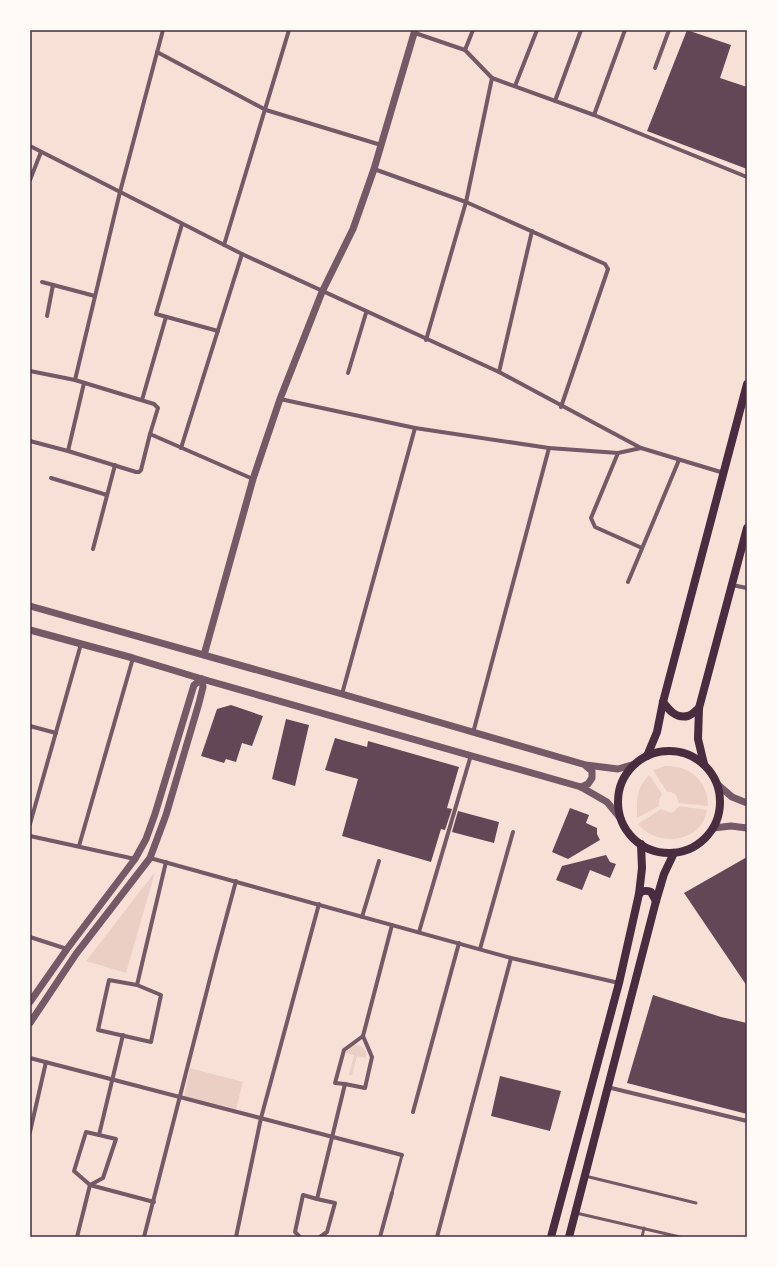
<svg xmlns="http://www.w3.org/2000/svg" width="777" height="1267" font-family="'Zilla Slab',serif">
  <style>
    .green { fill: #ebcfc5 }
    .building { fill: #644757 }
    .lines { fill: none; stroke-linecap: round; stroke-linejoin: round }
    .service { stroke: #755966; stroke-width: 3 }
    .minor { stroke: #755966; stroke-width: 4 }
    .tertiary { stroke: #755966; stroke-width: 7 }
    .secondary { stroke: #4a2c40; stroke-width: 8 }
    .neatline { fill: none; stroke: #4a2c40; stroke-width: 1.5 }
  </style>
  <rect width="100%" height="100%" fill="#f7e1d7"/>
  <g class="green">
    <path d="M 665,766 C 690,765 708,781 708,806 L 679,803 L 676,795 L 671,792 L 667,792 L 653,770 Z"/>
    <path d="M 649,775 L 662,794 L 659,800 L 659,806 L 637,818 C 637,800 636,789 649,775 Z"/>
    <path d="M 679,806 L 707,810 C 702,843 657,848 638,824 L 661,809 L 671,813 L 675,811 Z"/>
    <path d="M 155,872 L 126,973 L 86,961 Z"/>
    <path d="M 356,1045 C 363,1046 368,1050 366,1058 L 357,1056 L 352,1075 L 349,1075 L 354,1055 L 346,1053 L 346,1052 L 352,1046 Z"/>
    <path d="M 190,1068 L 243,1082 L 236,1109 L 184,1096 Z"/>
  </g>
  <g class="building">
    <path d="M 687,30 L 731,45 L 720,78 L 747,87 L 747,169 L 647,131 Z"/>
    <path d="M 231,705 L 263,716 L 252,746 L 242,743 L 236,762 L 226,759 L 224,763 L 201,756 L 217,709 Z"/>
    <path d="M 286,719 L 309,725 L 295,786 L 272,779 Z"/>
    <path d="M 335,738 L 367,747 L 368,741 L 459,767 L 447,808 L 452,809 L 445,830 L 441,829 L 431,862 L 342,836 L 358,779 L 325,770 Z"/>
    <path d="M 570,808 L 589,815 L 586,823 L 597,828 L 597,834 L 600,840 L 568,859 L 552,852 Z"/>
    <path d="M 458,811 L 499,822 L 494,843 L 452,832 Z"/>
    <path d="M 606,855 L 610,862 L 616,864 L 610,878 L 590,870 L 582,890 L 556,880 L 562,866 Z"/>
    <path d="M 747,857 L 747,986 L 684,893 Z"/>
    <path d="M 653,995 L 721,1017 L 747,1023 L 747,1114 L 627,1083 Z"/>
    <path d="M 500,1076 L 561,1091 L 550,1131 L 491,1116 Z"/>
  </g>
  <g class="lines">
    <g class="service">
      <path d="M 585,1176 L 696,1203"/>
      <path d="M 392,1193 L 402,1155"/>
      <path d="M 576,1213 L 680,1237"/>
      <path d="M 642,1237 L 644,1228"/>
    </g>
    <g class="minor">
      <path d="M 415,33 L 465,50 L 492,78 L 594,115 L 747,177"/>
      <path d="M 465,50 L 473,30"/>
      <path d="M 157,52 L 266,110 L 381,145"/>
      <path d="M 655,68 L 669,30"/>
      <path d="M 515,86 L 537,30"/>
      <path d="M 555,101 L 581,30"/>
      <path d="M 594,115 L 625,30"/>
      <path d="M 30,146 L 242,254 L 499,372 L 641,448 L 724,473"/>
      <path d="M 374,169 L 466,202 L 605,264 L 608,269 L 561,407"/>
      <path d="M 30,180 L 41,152"/>
      <path d="M 182,224 L 156,314 L 218,331"/>
      <path d="M 224,245 L 289,30"/>
      <path d="M 42,282 L 95,296"/>
      <path d="M 47,316 L 53,285"/>
      <path d="M 426,340 L 466,202 L 492,78"/>
      <path d="M 30,371 L 75,380 L 154,404 L 158,408 L 150,434 L 141,470 L 139,472 L 136,472 L 68,451 L 30,441"/>
      <path d="M 499,372 L 532,231"/>
      <path d="M 348,373 L 366,313"/>
      <path d="M 75,380 L 120,192 L 163,30"/>
      <path d="M 280,399 L 415,428 L 549,448 L 618,453 L 641,448"/>
      <path d="M 142,400 L 166,317"/>
      <path d="M 150,434 L 253,479"/>
      <path d="M 181,448 L 242,254"/>
      <path d="M 68,451 L 84,383"/>
      <path d="M 618,453 L 591,518 L 595,527 L 642,548"/>
      <path d="M 51,478 L 107,495"/>
      <path d="M 93,549 L 115,465"/>
      <path d="M 628,582 L 679,460"/>
      <path d="M 732,585 L 747,588"/>
      <path d="M 342,694 L 415,428"/>
      <path d="M 30,726 L 56,733"/>
      <path d="M 473,733 L 549,448"/>
      <path d="M 30,824 L 81,644"/>
      <path d="M 30,836 L 135,859"/>
      <path d="M 79,846 L 133,658"/>
      <path d="M 150,858 L 511,958 L 619,983"/>
      <path d="M 362,917 L 379,861"/>
      <path d="M 419,932 L 471,755"/>
      <path d="M 30,937 L 67,949"/>
      <path d="M 480,949 L 513,832"/>
      <path d="M 137,985 L 161,995 L 151,1042 L 98,1030 L 109,980 L 137,985 L 166,862"/>
      <path d="M 123,1035 L 99,1135 L 86,1132 L 74,1171 L 90,1185 L 154,1202"/>
      <path d="M 30,1058 L 402,1155"/>
      <path d="M 345,1084 L 335,1083 L 344,1050 L 363,1036"/>
      <path d="M 607,1087 L 747,1121"/>
      <path d="M 413,1112 L 459,943"/>
      <path d="M 30,1132 L 46,1062"/>
      <path d="M 90,1185 L 103,1178 L 116,1139 L 99,1135"/>
      <path d="M 77,1237 L 90,1185"/>
      <path d="M 144,1237 L 215,959 L 236,881"/>
      <path d="M 236,1237 L 261,1118 L 319,904"/>
      <path d="M 300,1237 L 295,1232 L 303,1195 L 317,1199"/>
      <path d="M 320,1237 L 327,1232 L 335,1203 L 317,1199 L 345,1084 L 365,1088 L 372,1057 L 363,1036 L 392,925"/>
      <path d="M 380,1237 L 392,1193"/>
      <path d="M 437,1237 L 511,958"/>
    </g>
    <g class="tertiary">
      <path d="M 30,606 L 342,694 L 586,765 L 618,769 L 635,764"/>
      <path d="M 30,630 L 133,658 L 202,679 L 581,787 L 607,802 L 621,819"/>
      <path d="M 204,655 L 253,479 L 280,399 L 322,292 L 353,229 L 374,169 L 415,30"/>
      <path d="M 717,784 L 732,797 L 747,803"/>
      <path d="M 581,787 L 588,784 L 592,778 L 592,771 L 586,766"/>
      <path d="M 713,828 L 731,826 L 747,828"/>
      <path d="M 30,1002 L 67,949 L 135,859 L 146,839 L 155,814 L 194,685 L 202,679 L 203,687 L 199,703 L 166,815 L 150,858 L 76,954 L 30,1023"/>
    </g>
    <g class="secondary">
      <path d="M 663,702 C 669,710 676,719 688,716 C 692,715 696,710 699,708"/>
      <circle cx="669" cy="802" r="51"/>
      <path d="M 647,756 L 657,732 L 663,702 L 747,384"/>
      <path d="M 704,764 L 698,739 L 699,708 L 747,528"/>
      <path d="M 639,894 C 643,890 646,890 651,892 L 656,901"/>
      <path d="M 551,1237 L 619,983 L 639,894 L 642,868 L 641,844"/>
      <path d="M 569,1237 L 656,901 L 664,874 L 674,853"/>
    </g>
  </g>
  <rect width="777" height="1267" fill="none" stroke="#fffaf5" stroke-width="62"/>
  <rect x="31" y="31" width="715" height="1205" class="neatline"/>
</svg>
